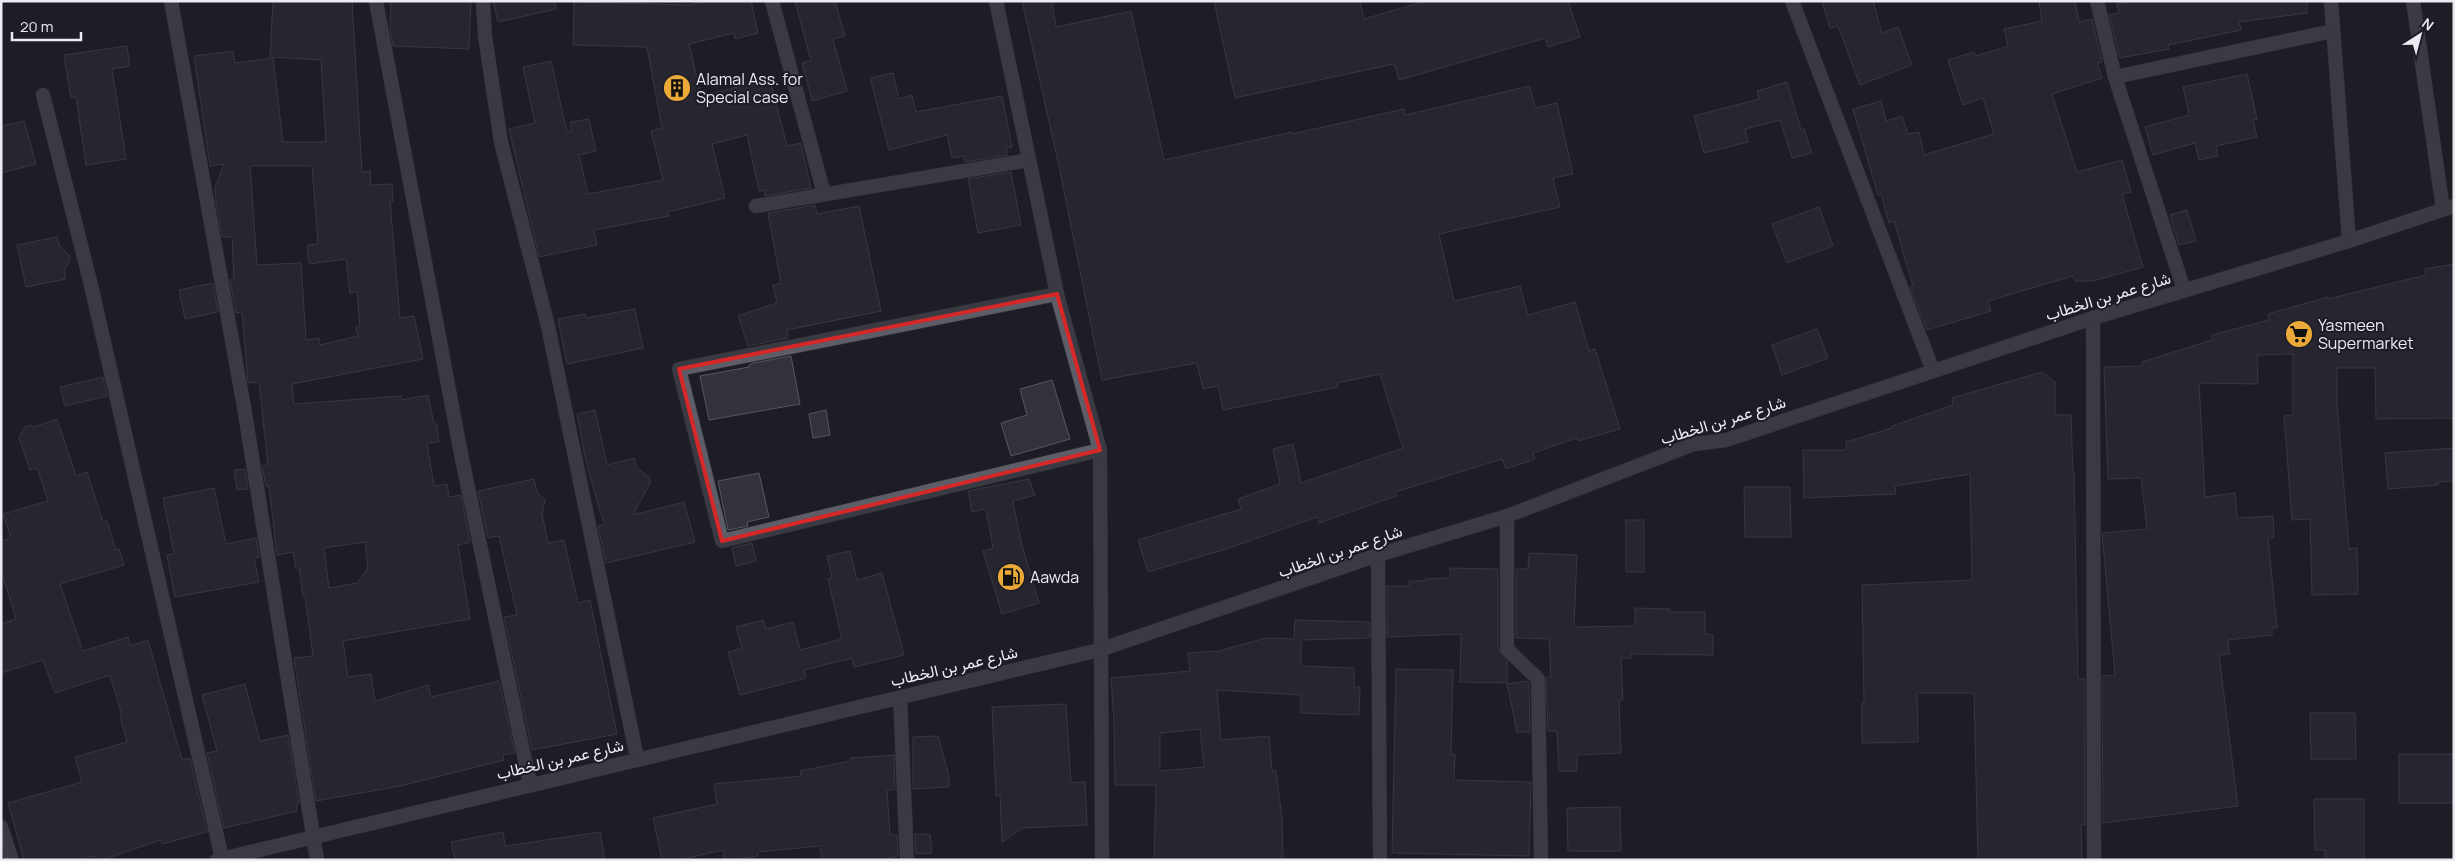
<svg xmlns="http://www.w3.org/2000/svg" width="2455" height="861" font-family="Manrope,Vazirmatn,sans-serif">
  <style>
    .building { fill: #33323c; stroke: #575761; fill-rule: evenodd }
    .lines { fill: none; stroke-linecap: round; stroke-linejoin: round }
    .minor-casing { stroke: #3a3940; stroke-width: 15 }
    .secondary-casing { stroke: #3a3940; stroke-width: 15 }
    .minor { stroke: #5d5d67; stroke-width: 14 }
    .secondary { stroke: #5d5d67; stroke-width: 14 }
    .marked { fill: none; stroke: #d62828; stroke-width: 4; stroke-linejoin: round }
    .labels { text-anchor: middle; stroke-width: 4; stroke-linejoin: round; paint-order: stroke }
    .poi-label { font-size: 16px; fill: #ebebf1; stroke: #1d1d26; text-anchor: start }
    .street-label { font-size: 16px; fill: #ebebf1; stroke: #1d1d26 }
  </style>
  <rect width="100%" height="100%" fill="#1d1d26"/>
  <g class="building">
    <path d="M 273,1 L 352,1 L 362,172 L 370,171 L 371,185 L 392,184 L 393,201 L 390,201 L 400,318 L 414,316 L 423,359 L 292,384 L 294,404 L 401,396 L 401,400 L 428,395 L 434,424 L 437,424 L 439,442 L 427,443 L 434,486 L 447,484 L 449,497 L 461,495 L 470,542 L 458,545 L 470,619 L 343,641 L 348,677 L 371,674 L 375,701 L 428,685 L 431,697 L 499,681 L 515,753 L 503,755 L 504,760 L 400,786 L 316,801 L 294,658 L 313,656 L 305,596 L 303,596 L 299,568 L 296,568 L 293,552 L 277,555 L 269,486 L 266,486 L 262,466 L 268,465 L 259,382 L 248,383 L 242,312 L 236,313 L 230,280 L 234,279 L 232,237 L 222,237 L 216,202 L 215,188 L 224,164 L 210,166 L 194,56 L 233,51 L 235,63 L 273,58 L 283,142 L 326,142 L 321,60 L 270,57 ZM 250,166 L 312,166 L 318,244 L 307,245 L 309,264 L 346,259 L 350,293 L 357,292 L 360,326 L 356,327 L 358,336 L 320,345 L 319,338 L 306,340 L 301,263 L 257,265 ZM 365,542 L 368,568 L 357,583 L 329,588 L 324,548 Z"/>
    <path d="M 391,1 L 471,1 L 469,49 L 393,46 L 390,28 Z"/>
    <path d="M 493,1 L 555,1 L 556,9 L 498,22 Z"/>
    <path d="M 705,1 L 751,1 L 758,33 L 735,39 L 734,33 L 689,44 L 701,96 L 770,79 L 787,146 L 801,143 L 811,188 L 765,196 L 764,190 L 759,191 L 747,135 L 712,144 L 725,198 L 668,212 L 669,216 L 594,230 L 597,245 L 539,257 L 509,129 L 535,123 L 523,67 L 551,61 L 567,132 L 571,131 L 571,122 L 589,119 L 596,151 L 579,155 L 588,194 L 663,180 L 651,131 L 662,128 L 647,47 L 573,45 L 574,2 L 689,5 Z"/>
    <path d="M 795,1 L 835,1 L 845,36 L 833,39 L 847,91 L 812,101 L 802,63 L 811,61 Z"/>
    <path d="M 1022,1 L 1052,1 L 1056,27 L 1131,11 L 1164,160 L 1292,132 L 1292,134 L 1404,109 L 1405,115 L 1530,86 L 1535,108 L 1557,103 L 1573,174 L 1553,178 L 1560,207 L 1439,234 L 1454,301 L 1520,286 L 1528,315 L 1575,302 L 1589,351 L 1595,349 L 1620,429 L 1578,441 L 1577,438 L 1533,453 L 1535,459 L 1506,469 L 1502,459 L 1395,492 L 1396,496 L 1319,523 L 1317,517 L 1226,549 L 1148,572 L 1138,540 L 1241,509 L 1238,499 L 1280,484 L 1273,449 L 1293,444 L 1301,483 L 1403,448 L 1380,374 L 1337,383 L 1338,387 L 1223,410 L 1218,386 L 1203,389 L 1197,363 L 1102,380 L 1059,166 Z"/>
    <path d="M 1214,1 L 1360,1 L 1364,19 L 1426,1 L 1568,1 L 1580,37 L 1548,47 L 1545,38 L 1399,80 L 1394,64 L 1235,98 Z"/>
    <path d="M 1822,1 L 1873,1 L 1882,33 L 1898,27 L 1912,65 L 1860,85 L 1838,26 L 1830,28 Z"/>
    <path d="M 2039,1 L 2075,1 L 2079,22 L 2092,19 L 2102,62 L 2097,63 L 2102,78 L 2052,94 L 2077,172 L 2122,160 L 2131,192 L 2122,194 L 2143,267 L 2093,281 L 2075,281 L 2073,276 L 1988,301 L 1991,311 L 1927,330 L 1910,287 L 1913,286 L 1894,221 L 1889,223 L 1881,194 L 1878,195 L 1853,109 L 1881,101 L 1886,121 L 1902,116 L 1908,134 L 1919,132 L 1924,155 L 1994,134 L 1983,98 L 1963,105 L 1948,60 L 1974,52 L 1976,56 L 2008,46 L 2004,29 L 2042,21 Z"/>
    <path d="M 2131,1 L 2307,1 L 2307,13 L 2239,22 L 2241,30 L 2168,45 L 2169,49 L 2120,58 L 2109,15 L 2119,13 L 2117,4 Z"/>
    <path d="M 127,46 L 130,66 L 112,69 L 126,159 L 86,165 L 76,97 L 71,98 L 64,55 Z"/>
    <path d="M 893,73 L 899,99 L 912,95 L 916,112 L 1002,96 L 1012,147 L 1006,148 L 1007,155 L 965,162 L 964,156 L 952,158 L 947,135 L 889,150 L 870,78 Z"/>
    <path d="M 2247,74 L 2257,119 L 2253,120 L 2257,137 L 2216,146 L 2218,156 L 2199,160 L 2195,143 L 2153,155 L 2145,127 L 2189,115 L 2183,87 Z"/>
    <path d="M 1787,82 L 1801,130 L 1804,129 L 1812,153 L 1792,158 L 1780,120 L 1745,129 L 1748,142 L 1704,153 L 1694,116 L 1759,99 L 1757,91 Z"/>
    <path d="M 24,121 L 36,164 L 1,173 L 1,126 Z"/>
    <path d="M 1011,172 L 1021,225 L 978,233 L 968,179 Z"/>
    <path d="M 815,205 L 817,214 L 859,206 L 881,311 L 787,330 L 788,338 L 748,346 L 738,316 L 777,303 L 773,285 L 781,283 L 768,213 Z"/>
    <path d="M 1819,207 L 1833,246 L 1787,263 L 1772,224 Z"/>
    <path d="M 2187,210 L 2196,241 L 2179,245 L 2170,215 Z"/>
    <path d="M 57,237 L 59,245 L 70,256 L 70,261 L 64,270 L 66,279 L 26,287 L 17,245 Z"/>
    <path d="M 2454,264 L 2454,418 L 2376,419 L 2375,368 L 2337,368 L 2337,402 L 2349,549 L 2357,548 L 2358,594 L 2312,595 L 2310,519 L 2292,520 L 2284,416 L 2293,415 L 2293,354 L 2257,355 L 2258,384 L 2199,383 L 2205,497 L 2235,493 L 2237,518 L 2273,516 L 2274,538 L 2268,538 L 2277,627 L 2272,628 L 2272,635 L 2228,640 L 2229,654 L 2219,655 L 2238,806 L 2103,823 L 2102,676 L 2115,675 L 2102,533 L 2147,529 L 2141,478 L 2108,479 L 2104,367 L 2142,366 L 2142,362 L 2212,340 L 2212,335 L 2269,320 L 2268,314 L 2328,297 L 2328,299 L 2426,275 L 2425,269 Z"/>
    <path d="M 213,283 L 218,312 L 185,319 L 179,290 Z"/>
    <path d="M 635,309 L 643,348 L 567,364 L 558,319 L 585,314 L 586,318 Z"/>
    <path d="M 1817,329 L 1828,358 L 1782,375 L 1772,345 Z"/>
    <path d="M 791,356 L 800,404 L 709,420 L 700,376 L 749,367 L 749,365 L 753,363 Z"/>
    <path d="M 2042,372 L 2055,382 L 2055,415 L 2071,415 L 2073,473 L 2074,473 L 2078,679 L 2085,679 L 2085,825 L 2081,825 L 2082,860 L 1978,860 L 1974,693 L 1917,693 L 1918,742 L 1862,743 L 1862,703 L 1864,703 L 1862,585 L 1972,580 L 1970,474 L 1895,486 L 1896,494 L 1804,498 L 1803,450 L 1846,450 L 1846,442 L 1892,428 L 1892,426 L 1953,405 L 1952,398 Z"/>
    <path d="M 103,377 L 107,396 L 65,406 L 60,387 Z"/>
    <path d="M 1052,380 L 1070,439 L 1011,456 L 1001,423 L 1027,415 L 1020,389 Z"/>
    <path d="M 595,410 L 607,465 L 634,458 L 637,468 L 650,478 L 650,483 L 633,515 L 684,502 L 695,542 L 606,563 L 598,526 L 604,524 L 586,462 L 577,414 Z"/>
    <path d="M 826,410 L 830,435 L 813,438 L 809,414 Z"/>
    <path d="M 57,419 L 76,476 L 87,472 L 103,522 L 107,521 L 116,550 L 119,549 L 124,565 L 60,584 L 83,651 L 128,637 L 130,646 L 148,640 L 182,760 L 190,758 L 207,832 L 162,844 L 161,840 L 102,860 L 96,860 L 95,856 L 80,860 L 24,860 L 8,803 L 82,782 L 75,757 L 127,742 L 120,716 L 122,715 L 110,675 L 55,693 L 43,660 L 1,673 L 1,624 L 16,619 L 1,570 L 1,541 L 11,538 L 3,514 L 48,501 L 37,468 L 30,470 L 19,437 L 25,427 L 31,425 L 34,427 Z"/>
    <path d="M 2454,448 L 2454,481 L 2438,482 L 2438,485 L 2388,489 L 2385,453 Z"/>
    <path d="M 245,469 L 248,489 L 237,490 L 234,470 Z"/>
    <path d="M 759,473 L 769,517 L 747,522 L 748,526 L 728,530 L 718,481 Z"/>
    <path d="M 534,479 L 537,492 L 545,500 L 542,514 L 548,543 L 564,540 L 578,603 L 590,600 L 617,734 L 532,750 L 504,617 L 517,615 L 499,536 L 488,538 L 478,491 Z"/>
    <path d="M 1029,479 L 1035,495 L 1013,501 L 1021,542 L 1039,603 L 1002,614 L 983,551 L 993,548 L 986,509 L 972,512 L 968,491 Z"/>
    <path d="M 1744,487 L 1790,487 L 1791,537 L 1745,537 Z"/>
    <path d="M 214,488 L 226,544 L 256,538 L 259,557 L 254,558 L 259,582 L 175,597 L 167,555 L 174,554 L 163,498 Z"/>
    <rect x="1626" y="520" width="18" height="52"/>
    <path d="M 752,543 L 756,561 L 736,566 L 732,548 Z"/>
    <path d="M 850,551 L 857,580 L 882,573 L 904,655 L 854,667 L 852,658 L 804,670 L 806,678 L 740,695 L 728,652 L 742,648 L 736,627 L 763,620 L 766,629 L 793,622 L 800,650 L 842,639 L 828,579 L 832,578 L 827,556 Z"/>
    <path d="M 1529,553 L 1577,555 L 1574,627 L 1635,626 L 1635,608 L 1670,609 L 1670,612 L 1705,612 L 1705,634 L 1713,635 L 1713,655 L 1631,654 L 1632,658 L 1621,658 L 1623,700 L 1619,700 L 1621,753 L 1577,755 L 1577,771 L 1559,771 L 1557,731 L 1548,731 L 1546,677 L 1551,676 L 1549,639 L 1516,638 L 1516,569 L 1528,569 Z"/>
    <path d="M 1450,568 L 1498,569 L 1498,649 L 1507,661 L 1507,683 L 1460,682 L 1461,634 L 1387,637 L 1387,586 L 1409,586 L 1409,581 L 1425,581 L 1425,579 L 1450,578 Z"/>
    <path d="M 1295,620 L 1370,622 L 1370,638 L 1301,640 L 1301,666 L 1354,668 L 1354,687 L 1360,687 L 1359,715 L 1301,713 L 1301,695 L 1217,690 L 1221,740 L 1269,736 L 1272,771 L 1276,771 L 1282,818 L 1283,860 L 1154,860 L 1156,785 L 1115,785 L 1114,721 L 1111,678 L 1190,671 L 1188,653 L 1219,651 L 1266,638 L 1294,639 ZM 1200,729 L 1204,767 L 1160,771 L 1160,733 Z"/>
    <path d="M 1396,669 L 1453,670 L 1451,754 L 1455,754 L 1454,780 L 1531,782 L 1529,856 L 1392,853 Z"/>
    <path d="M 1527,681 L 1529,683 L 1530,732 L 1517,732 L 1507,684 Z"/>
    <path d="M 245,684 L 260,741 L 288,735 L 299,804 L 296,805 L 297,811 L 224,828 L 207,753 L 217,751 L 202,695 Z"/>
    <path d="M 1066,704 L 1071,783 L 1085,782 L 1087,825 L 1023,828 L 1002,842 L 1000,795 L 996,796 L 992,707 Z"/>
    <path d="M 2310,713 L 2355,713 L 2356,759 L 2311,759 Z"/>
    <path d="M 938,736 L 949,776 L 949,787 L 913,789 L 913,737 Z"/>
    <rect x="2399" y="754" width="55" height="49"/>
    <path d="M 894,755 L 895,790 L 887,790 L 890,835 L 897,835 L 898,856 L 882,860 L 822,860 L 820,846 L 758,852 L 758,856 L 734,860 L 725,860 L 723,850 L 679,860 L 662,860 L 653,818 L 717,804 L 714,784 L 801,776 L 800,771 L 851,761 L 851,758 Z"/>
    <path d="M 2314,799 L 2364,799 L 2364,860 L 2325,860 L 2325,850 L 2315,850 Z"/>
    <path d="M 1620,807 L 1621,851 L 1568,851 L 1567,808 Z"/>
    <path d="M 503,832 L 505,846 L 600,832 L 605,860 L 455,860 L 451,842 Z"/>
    <path d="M 915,834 L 930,834 L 932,853 L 916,854 Z"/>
  </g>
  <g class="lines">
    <defs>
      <g id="minor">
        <path d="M 171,1 L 244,407 L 317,860"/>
        <path d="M 376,1 L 461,454 L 530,784"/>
        <path d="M 483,1 L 485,36 L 501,142 L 548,326 L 637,758"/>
        <path d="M 772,1 L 824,194"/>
        <path d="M 996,1 L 1057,294 L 1100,450 L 1102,860"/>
        <path d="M 1792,1 L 1933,371"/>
        <path d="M 2097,1 L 2115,77 L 2184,290"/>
        <path d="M 2331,1 L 2349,241"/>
        <path d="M 2413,1 L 2443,209"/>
        <path d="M 2115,77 L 2333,31"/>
        <path d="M 43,95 L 90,281 L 222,858"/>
        <path d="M 756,206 L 1029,160"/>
        <path d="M 1057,294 L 679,369 L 722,541 L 1100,450"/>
        <path d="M 2093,318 L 2094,860"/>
        <path d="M 1507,516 L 1507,649 L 1538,679 L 1541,860"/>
        <path d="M 1378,555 L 1380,860"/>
        <path d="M 900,697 L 907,860"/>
        <path d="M 1,827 L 12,860"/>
      </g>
      <path id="secondary" d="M 217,860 L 1099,650 L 1378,555 L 1507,516 L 1694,444 L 1726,440 L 2093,318 L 2349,241 L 2454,206"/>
    </defs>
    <use href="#minor" class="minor-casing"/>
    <use href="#secondary" class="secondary-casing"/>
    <use href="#minor" class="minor"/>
    <use href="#secondary" class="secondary"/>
  </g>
  <path d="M0 0H2455V861H0ZM 1057,294 L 1100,450 L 722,541 L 679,369 Z" fill="#1d1d26" fill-opacity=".55" fill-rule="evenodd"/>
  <path class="marked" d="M 1057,294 L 1100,450 L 722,541 L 679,369 Z"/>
  <defs>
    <symbol id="building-disc" viewBox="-11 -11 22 22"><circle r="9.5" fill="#eba93a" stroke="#1d1d26"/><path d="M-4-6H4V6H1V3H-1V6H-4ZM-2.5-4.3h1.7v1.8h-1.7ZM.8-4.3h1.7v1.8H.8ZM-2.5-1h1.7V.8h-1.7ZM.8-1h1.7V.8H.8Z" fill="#111"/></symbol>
    <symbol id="supermarket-disc" viewBox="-11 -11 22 22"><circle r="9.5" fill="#eba93a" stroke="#1d1d26"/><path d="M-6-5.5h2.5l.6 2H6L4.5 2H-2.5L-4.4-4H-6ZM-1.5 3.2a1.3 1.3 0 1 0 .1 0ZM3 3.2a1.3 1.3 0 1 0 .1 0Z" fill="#111"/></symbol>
    <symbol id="fuel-disc" viewBox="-11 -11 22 22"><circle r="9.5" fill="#eba93a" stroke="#1d1d26"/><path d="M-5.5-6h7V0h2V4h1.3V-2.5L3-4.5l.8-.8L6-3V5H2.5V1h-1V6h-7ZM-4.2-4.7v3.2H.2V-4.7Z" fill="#111"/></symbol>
  </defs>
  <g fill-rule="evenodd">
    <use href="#building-disc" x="661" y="72" width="32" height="32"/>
    <use href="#supermarket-disc" x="2283" y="318" width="32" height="32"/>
    <use href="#fuel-disc" x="995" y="561" width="32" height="32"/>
  </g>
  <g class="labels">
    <g class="poi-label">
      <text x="696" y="85">Alamal Ass. for<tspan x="696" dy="18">Special case</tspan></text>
      <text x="2318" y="331">Yasmeen<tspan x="2318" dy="18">Supermarket</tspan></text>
      <text x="1030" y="583">Aawda</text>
    </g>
    <g class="street-label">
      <text transform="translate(2108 296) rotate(-17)" y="6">شارع عمر بن الخطاب</text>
      <text transform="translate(1723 420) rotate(-17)" y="6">شارع عمر بن الخطاب</text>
      <text transform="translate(1340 551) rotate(-19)" y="6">شارع عمر بن الخطاب</text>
      <text transform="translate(954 666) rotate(-13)" y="6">شارع عمر بن الخطاب</text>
      <text transform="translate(560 759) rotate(-13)" y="6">شارع عمر بن الخطاب</text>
    </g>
  </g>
  <rect width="2455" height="861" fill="none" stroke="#ebebf1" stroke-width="5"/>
  <g transform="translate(2420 35) rotate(36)" stroke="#1d1d26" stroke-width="4" paint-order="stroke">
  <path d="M0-4L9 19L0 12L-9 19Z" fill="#ebebf1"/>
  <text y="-8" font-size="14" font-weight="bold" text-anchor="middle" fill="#ebebf1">N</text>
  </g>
  <path d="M12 32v8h69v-8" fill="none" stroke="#ebebf1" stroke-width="2.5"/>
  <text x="20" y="32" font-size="15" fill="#ebebf1" stroke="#1d1d26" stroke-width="4" paint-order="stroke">20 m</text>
</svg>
